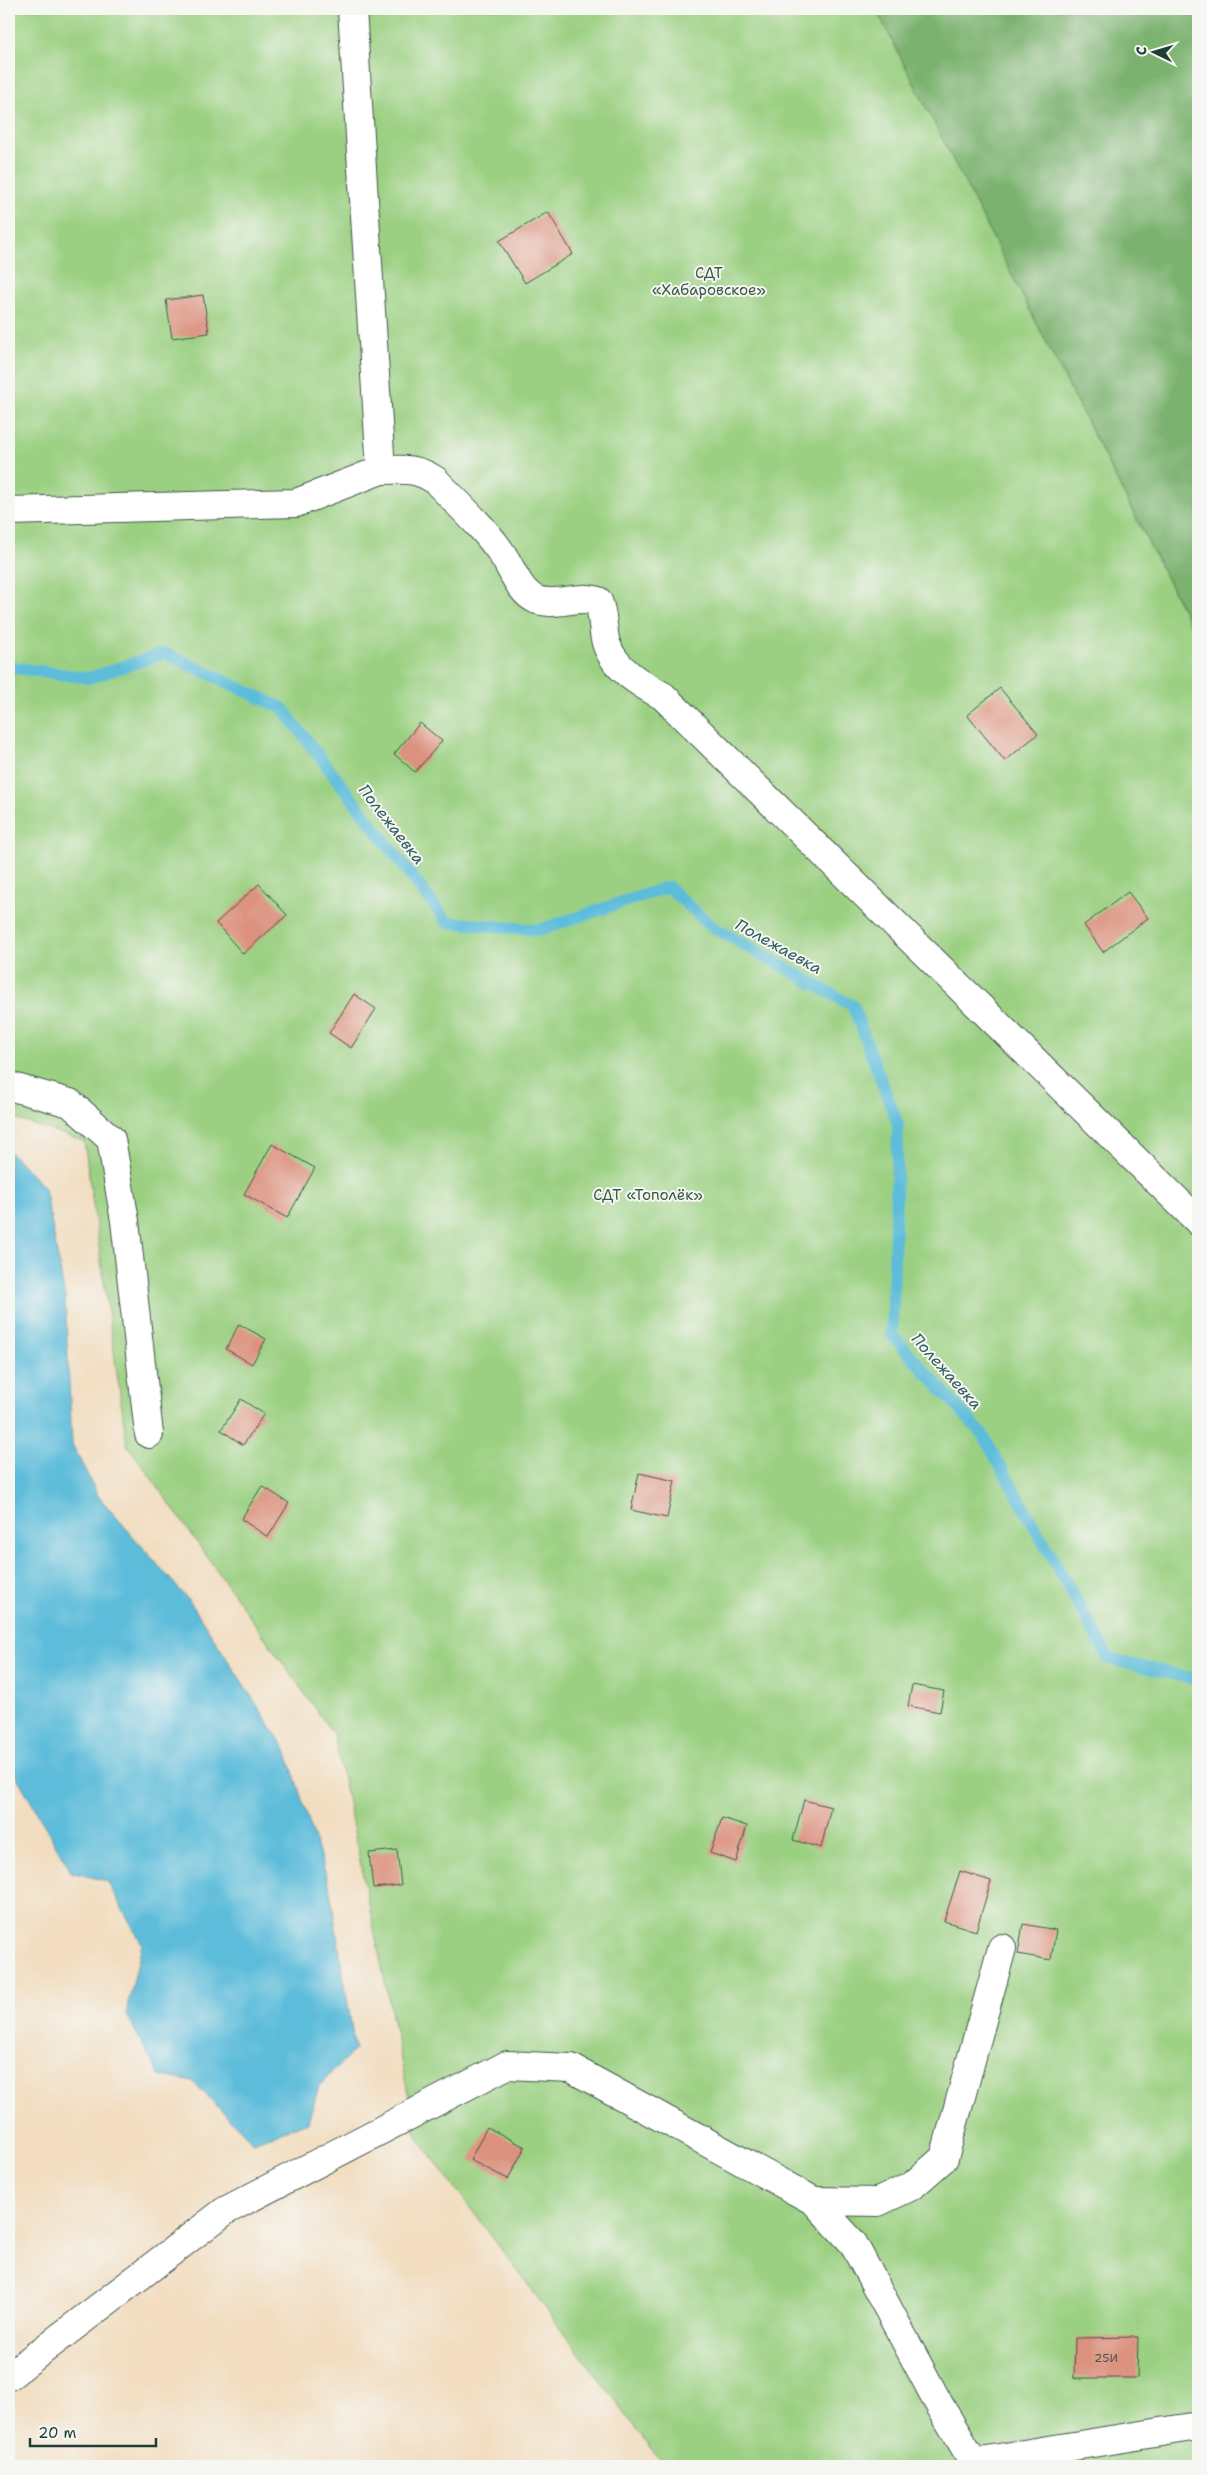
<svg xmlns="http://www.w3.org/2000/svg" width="1207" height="2475" font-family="'Shantell Sans',sans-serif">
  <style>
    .green { fill: #9bd082; stroke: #5d865b }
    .forest { fill: #7cb270; stroke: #4e7852 }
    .water { fill: #5bbcda; stroke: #3d7c87 }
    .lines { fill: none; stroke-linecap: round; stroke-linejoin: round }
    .stream { stroke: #5bbcda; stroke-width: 12 }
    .building { fill: #dc927f }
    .minor-casing { stroke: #3f5549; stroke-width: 30 }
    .minor { stroke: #fff; stroke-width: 28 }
    .labels { text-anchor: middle; stroke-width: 4; stroke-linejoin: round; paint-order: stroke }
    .number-label { font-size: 12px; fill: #4e5247 }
    .park-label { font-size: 15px; fill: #385a44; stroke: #f6f6f2 }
    .water-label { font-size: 16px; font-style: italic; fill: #2e5d5e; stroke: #f6f6f2 }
  </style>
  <rect width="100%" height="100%" fill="#f6f6f2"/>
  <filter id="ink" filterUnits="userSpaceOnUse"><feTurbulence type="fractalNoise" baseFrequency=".02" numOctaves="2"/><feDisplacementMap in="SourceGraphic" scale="10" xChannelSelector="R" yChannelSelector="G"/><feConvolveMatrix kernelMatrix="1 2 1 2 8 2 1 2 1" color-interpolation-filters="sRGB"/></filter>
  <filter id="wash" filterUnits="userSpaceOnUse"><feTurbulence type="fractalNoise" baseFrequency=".0096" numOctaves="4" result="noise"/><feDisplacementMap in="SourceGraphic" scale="20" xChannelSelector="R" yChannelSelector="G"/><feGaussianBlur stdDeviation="1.12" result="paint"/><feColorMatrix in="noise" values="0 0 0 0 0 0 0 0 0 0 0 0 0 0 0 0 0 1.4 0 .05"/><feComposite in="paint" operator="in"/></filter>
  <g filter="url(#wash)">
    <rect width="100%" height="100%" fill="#f2ddc0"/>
    <path class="green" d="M 9,9 L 876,9 L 1198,640 L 1198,2466 L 664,2466 L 417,2137 L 334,1735 L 127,1444 L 84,1141 L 9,1117 Z"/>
    <path class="forest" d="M 876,9 L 1198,9 L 1198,640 L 1186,615 Z"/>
    <path class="water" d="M 9,1151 L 45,1188 L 65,1297 L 72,1444 L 98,1496 L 191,1603 L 286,1750 L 329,1884 L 355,2049 L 319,2086 L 308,2122 L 253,2142 L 193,2082 L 159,2075 L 126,2014 L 142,1944 L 107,1881 L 71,1872 L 9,1763 Z"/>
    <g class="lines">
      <path class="stream" d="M 9,667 L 89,678 L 165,653 L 282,708 L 447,922 L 539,930 L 668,887 L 711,926 L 853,1006 L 898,1125 L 892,1335 L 983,1435 L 1109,1659 L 1198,1680"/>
    </g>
    <g id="blocks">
      <g class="building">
        <path d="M 548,212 L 573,254 L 525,283 L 499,241 Z"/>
        <path d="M 203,295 L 209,333 L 172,338 L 166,300 Z"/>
        <path d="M 1000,688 L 1038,734 L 1005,761 L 967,715 Z"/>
        <path d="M 420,723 L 442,741 L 415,772 L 394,754 Z"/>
        <path d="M 259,884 L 287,915 L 243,954 L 216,923 Z"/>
        <path d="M 1128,892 L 1148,918 L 1103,952 L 1084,925 Z"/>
        <path d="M 354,994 L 376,1009 L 351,1048 L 329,1033 Z"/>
        <path d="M 272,1144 L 315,1168 L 287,1218 L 244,1194 Z"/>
        <path d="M 239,1324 L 266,1339 L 252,1364 L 226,1349 Z"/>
        <path d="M 241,1399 L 264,1414 L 243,1445 L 221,1430 Z"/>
        <path d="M 639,1473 L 675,1481 L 667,1518 L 631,1510 Z"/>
        <path d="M 262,1486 L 289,1503 L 268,1537 L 241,1519 Z"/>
        <path d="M 912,1685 L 944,1691 L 940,1712 L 908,1706 Z"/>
        <path d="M 804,1800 L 831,1807 L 821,1848 L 793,1840 Z"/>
        <path d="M 722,1818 L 747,1826 L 736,1862 L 710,1853 Z"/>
        <path d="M 397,1850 L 401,1885 L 373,1888 L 369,1853 Z"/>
        <path d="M 960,1871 L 991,1881 L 976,1931 L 944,1921 Z"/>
        <path d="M 1023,1924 L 1056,1930 L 1051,1960 L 1018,1954 Z"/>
        <path d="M 487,2127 L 525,2147 L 508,2179 L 470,2160 Z"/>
        <path d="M 1138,2337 L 1137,2378 L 1074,2378 L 1075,2338 Z"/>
        <path d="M 9,2454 L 19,2466 L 9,2466 Z"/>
      </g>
    </g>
  </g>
  <g filter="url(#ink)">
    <use href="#blocks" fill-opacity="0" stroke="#3f5549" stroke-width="1"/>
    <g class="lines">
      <defs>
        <g id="minor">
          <path d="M 381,470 C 404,470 415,467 435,480 C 456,502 489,532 504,557 C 513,571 520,593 537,600 C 558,607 578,594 598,601 C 604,615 602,629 606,643 C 614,669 642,685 663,696 L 1198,1221"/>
          <path d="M 9,511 L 296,503 L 381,470 L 352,9"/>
          <path d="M 9,1086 L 70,1103 L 111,1139 L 125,1221 L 149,1434"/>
          <path d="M 814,2201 L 878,2202 L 912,2186 L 944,2158 L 1002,1948"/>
          <path d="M 9,2376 L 225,2211 L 507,2065 L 571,2068 L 814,2201 L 853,2243 L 940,2406 L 976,2466"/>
          <path d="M 974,2462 L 1198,2426"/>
        </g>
      </defs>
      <use href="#minor" class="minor-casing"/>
      <use href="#minor" class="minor"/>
    </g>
  </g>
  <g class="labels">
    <g class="number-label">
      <text x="1106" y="2362">25И</text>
    </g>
    <g class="park-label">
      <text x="709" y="278">СДТ<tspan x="709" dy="17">«Хабаровское»</tspan></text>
      <text x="648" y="1200">СДТ «Тополёк»</text>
    </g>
    <g class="water-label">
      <text transform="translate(392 824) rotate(52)" y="6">Полежаевка</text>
      <text transform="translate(779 946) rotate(29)" y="6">Полежаевка</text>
      <text transform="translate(947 1371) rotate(48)" y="6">Полежаевка</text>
    </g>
  </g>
  <rect width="1207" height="2475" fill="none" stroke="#f6f6f2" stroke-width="30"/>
  <g transform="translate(1154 52) rotate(275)" stroke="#f6f6f2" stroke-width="4" paint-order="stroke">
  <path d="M0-4L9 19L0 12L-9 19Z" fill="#1f3d34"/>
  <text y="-8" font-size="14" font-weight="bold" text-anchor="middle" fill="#1f3d34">С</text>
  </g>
  <path d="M30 2438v8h126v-8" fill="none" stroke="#1f3d34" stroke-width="2.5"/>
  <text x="38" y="2438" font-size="15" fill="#1f3d34" stroke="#f6f6f2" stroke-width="4" paint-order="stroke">20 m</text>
</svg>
